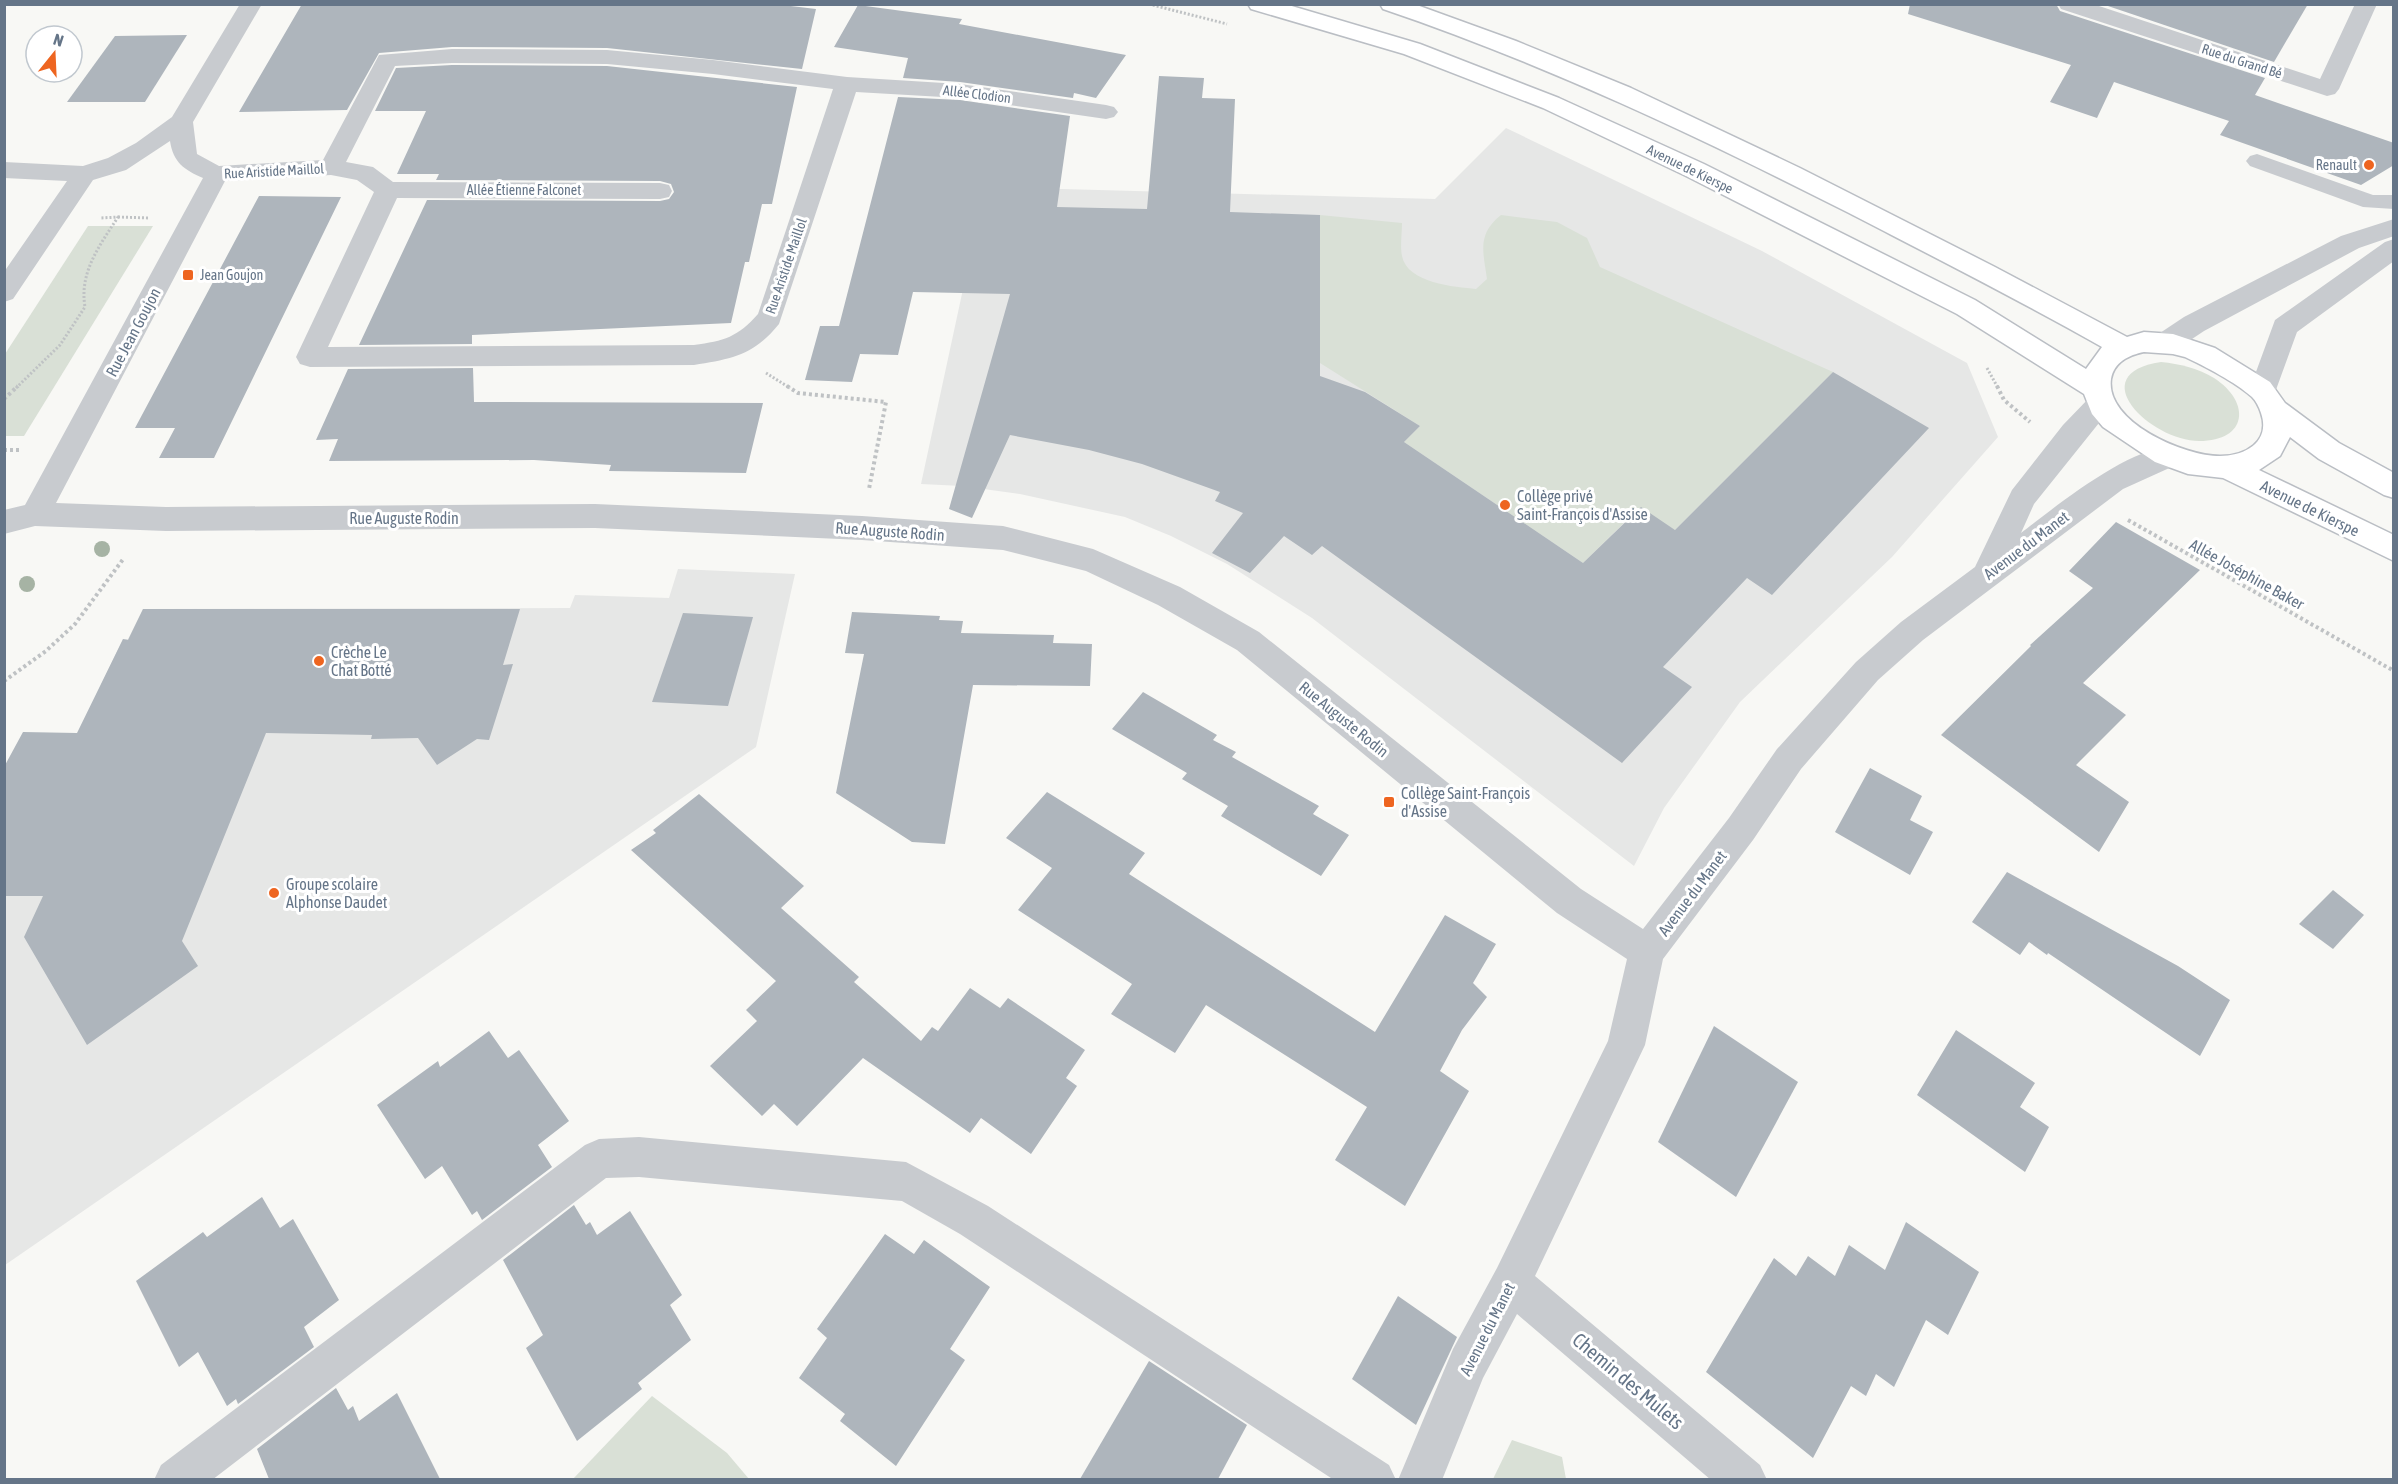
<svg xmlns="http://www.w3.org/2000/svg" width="2398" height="1484" font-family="'Asap Condensed',sans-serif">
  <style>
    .built { fill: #e6e7e6 }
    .green { fill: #d9e0d6 }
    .building { fill: #aeb5bc }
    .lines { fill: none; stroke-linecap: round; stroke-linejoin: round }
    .secondary-casing { stroke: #babec4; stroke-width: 3 }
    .path-far1 { stroke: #bfc2c4; stroke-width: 3; stroke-dasharray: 2 2; stroke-linecap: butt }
    .path { stroke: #bfc2c4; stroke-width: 4; stroke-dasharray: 3 3; stroke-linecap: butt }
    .service { fill: #c8cbcf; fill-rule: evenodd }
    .minor { fill: #c8cbcf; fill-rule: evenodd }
    .tertiary { fill: #c8cbcf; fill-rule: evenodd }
    .secondary { fill: #fff; fill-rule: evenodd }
    .tree { fill: #a6b3a4 }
    .poi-dot { fill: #ee6520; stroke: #fff; stroke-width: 2 }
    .labels { text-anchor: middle; stroke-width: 6; stroke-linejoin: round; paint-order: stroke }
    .far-street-label { font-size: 14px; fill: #657588; stroke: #fff }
    .far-poi-label { font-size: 14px; fill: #657588; stroke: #fff; text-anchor: end }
    .street-label { font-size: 16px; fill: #657588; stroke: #fff }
    .poi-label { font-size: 16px; fill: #657588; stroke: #fff; text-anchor: start }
    .near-street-label { font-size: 20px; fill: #657588; stroke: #fff }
  </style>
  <rect width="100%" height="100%" fill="#f8f8f5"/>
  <g class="built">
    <path d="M 1506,128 L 1762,251 L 1967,363 L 1998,437 L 1892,557 L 1740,702 L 1664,808 L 1634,866 L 1312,618 L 1227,564 L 1171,536 L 1125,517 L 1020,494 L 962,486 L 921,484 L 985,187 L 1435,199 Z"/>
    <path d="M 678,569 L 795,574 L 756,747 L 5,1265 L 5,767 L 83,733 L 101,685 L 123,639 L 128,639 L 143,609 L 570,608 L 575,595 L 669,598 Z"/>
  </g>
  <g class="green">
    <path d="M 1320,215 L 1402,223 C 1402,233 1400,246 1402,256 C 1407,283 1455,287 1476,289 L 1487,279 C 1483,251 1477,234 1501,215 L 1557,222 L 1587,238 L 1600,267 L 1833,372 L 1675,530 L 1638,509 L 1583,563 L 1404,442 L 1420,426 L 1320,363 Z"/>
    <path d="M 88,226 L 153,226 L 24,436 L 5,436 L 5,354 Z"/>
    <path d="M 2161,362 C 2180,364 2197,368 2214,378 C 2251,402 2248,441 2199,441 C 2151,441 2081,374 2161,362 Z"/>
    <path d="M 652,1396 L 727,1453 L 749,1479 L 573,1479 Z"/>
    <path d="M 1512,1440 L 1562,1457 L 1566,1479 L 1493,1479 Z"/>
  </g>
  <g class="building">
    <path d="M 302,4 L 774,4 L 816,9 L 802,69 L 607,48 L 452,47 L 379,53 L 347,110 L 239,112 Z"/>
    <path d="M 1910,4 L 2056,4 L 2060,11 L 2265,78 L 2255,95 L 2394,143 L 2394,165 L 2361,185 L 2220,135 L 2229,121 L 2114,82 L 2097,118 L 2050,102 L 2071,65 L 1908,14 Z"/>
    <path d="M 2102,4 L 2308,4 L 2274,62 Z"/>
    <path d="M 858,5 L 962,19 L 959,24 L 1126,55 L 1096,98 L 1074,93 L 1073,98 L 960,82 L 903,78 L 908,58 L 834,47 Z"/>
    <path d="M 187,35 L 145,102 L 67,102 L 115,36 Z"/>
    <path d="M 452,65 L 607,66 L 797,87 L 772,204 L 762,204 L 749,262 L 745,262 L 731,323 L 472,335 L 472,344 L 359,345 L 427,200 L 660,201 L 669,199 L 674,192 L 671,184 L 660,181 L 436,180 L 439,174 L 397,174 L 426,111 L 375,111 L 396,68 Z"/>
    <path d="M 1159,76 L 1204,78 L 1202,98 L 1235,99 L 1230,212 L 1320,215 L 1320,376 L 1365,392 L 1420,426 L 1404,442 L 1583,563 L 1641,507 L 1675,530 L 1833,372 L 1929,428 L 1772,595 L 1747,578 L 1663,667 L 1692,687 L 1622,763 L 1322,546 L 1312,555 L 1284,536 L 1250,573 L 1212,553 L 1243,513 L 1215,501 L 1220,492 L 1142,464 L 1089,450 L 1010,435 L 972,518 L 949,509 L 1010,294 L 913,292 L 898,355 L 860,354 L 852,382 L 805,380 L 820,326 L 839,326 L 898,97 L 960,100 L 1070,116 L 1057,207 L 1147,209 Z"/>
    <path d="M 259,196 L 341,197 L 214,458 L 159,458 L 175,428 L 135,428 Z"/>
    <path d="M 473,368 L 474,402 L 763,403 L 746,473 L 609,471 L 611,465 L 534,460 L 329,461 L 338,439 L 316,440 L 348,369 Z"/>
    <path d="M 2116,522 L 2200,570 L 2083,683 L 2126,715 L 2076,765 L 2129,802 L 2099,852 L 1941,735 L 2031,646 L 2030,645 L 2093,588 L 2069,571 Z"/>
    <path d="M 143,609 L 520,609 L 503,665 L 513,664 L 489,740 L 477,739 L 437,765 L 418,738 L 371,739 L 372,735 L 266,733 L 182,941 L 198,966 L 87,1045 L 24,937 L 43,896 L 4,896 L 4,767 L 23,732 L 77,733 L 123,639 L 128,640 Z"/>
    <path d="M 852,612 L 940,616 L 939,620 L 963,621 L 961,633 L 1054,635 L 1053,643 L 1092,644 L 1090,686 L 973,685 L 945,844 L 912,842 L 836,793 L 864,654 L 845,653 Z"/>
    <path d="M 683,613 L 753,617 L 728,706 L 652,702 Z"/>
    <path d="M 1143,692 L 1217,735 L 1213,740 L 1236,752 L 1232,757 L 1319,806 L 1313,814 L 1349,835 L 1321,876 L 1221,816 L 1228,806 L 1182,779 L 1187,773 L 1112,729 Z"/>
    <path d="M 1870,768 L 1922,796 L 1910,820 L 1933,832 L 1910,875 L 1835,832 Z"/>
    <path d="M 1047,792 L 1145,853 L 1129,874 L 1375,1032 L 1445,915 L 1496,944 L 1473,983 L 1487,997 L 1462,1030 L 1440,1071 L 1469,1091 L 1405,1206 L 1335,1160 L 1367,1107 L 1206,1005 L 1175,1053 L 1111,1014 L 1132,984 L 1018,910 L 1052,868 L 1006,838 Z"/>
    <path d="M 699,794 L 804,886 L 781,908 L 859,977 L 854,982 L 921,1041 L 932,1027 L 938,1031 L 970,988 L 1000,1008 L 1008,998 L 1085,1050 L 1066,1078 L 1077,1086 L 1031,1154 L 981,1118 L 970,1133 L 863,1058 L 797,1126 L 774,1104 L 762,1116 L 710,1066 L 757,1021 L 746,1010 L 776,981 L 631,850 L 656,833 L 653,830 Z"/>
    <path d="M 2007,872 L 2178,966 L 2230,1000 L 2200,1056 L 2048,953 L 2047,955 L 2029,942 L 2020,955 L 1972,922 Z"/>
    <path d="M 2333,890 L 2364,915 L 2333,949 L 2299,924 Z"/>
    <path d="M 1714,1026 L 1798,1082 L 1736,1197 L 1658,1142 Z"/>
    <path d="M 1956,1030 L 2035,1083 L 2020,1107 L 2049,1127 L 2025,1172 L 1917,1095 Z"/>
    <path d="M 489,1031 L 508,1058 L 519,1050 L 569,1121 L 538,1145 L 552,1167 L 482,1220 L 477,1211 L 472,1215 L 442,1166 L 425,1179 L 377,1105 L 438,1061 L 440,1067 Z"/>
    <path d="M 262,1197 L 280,1228 L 293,1219 L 339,1300 L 304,1327 L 314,1347 L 238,1404 L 236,1399 L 227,1406 L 198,1352 L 179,1367 L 136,1281 L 203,1232 L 207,1237 Z"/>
    <path d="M 574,1205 L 586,1225 L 590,1222 L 597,1235 L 630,1211 L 682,1295 L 670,1305 L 691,1340 L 638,1383 L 642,1389 L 577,1441 L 526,1348 L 543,1335 L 503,1260 Z"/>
    <path d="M 1906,1222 L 1979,1272 L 1948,1335 L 1926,1320 L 1894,1387 L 1876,1374 L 1866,1396 L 1851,1386 L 1813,1458 L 1706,1372 L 1774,1258 L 1796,1276 L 1808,1256 L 1835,1276 L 1849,1245 L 1885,1270 Z"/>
    <path d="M 885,1234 L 914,1254 L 924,1240 L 990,1287 L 950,1349 L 965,1360 L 896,1466 L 840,1421 L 845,1414 L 799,1378 L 827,1338 L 817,1329 Z"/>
    <path d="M 1398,1296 L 1457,1337 L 1416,1425 L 1352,1379 Z"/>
    <path d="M 1149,1361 L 1247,1425 L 1218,1479 L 1080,1479 Z"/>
    <path d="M 336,1388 L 348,1410 L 353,1406 L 359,1421 L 397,1393 L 440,1479 L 269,1479 L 257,1449 Z"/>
  </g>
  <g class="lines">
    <defs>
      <path id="secondary" d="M 1248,4 L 1285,4 L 1420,44 L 1559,98 L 1704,164 L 1975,300 L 2086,369 L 2102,347 C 2019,300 1934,257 1849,213 C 1697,136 1545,64 1383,9 L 1380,4 L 1414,4 L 1516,41 L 1631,88 L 1800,168 L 1995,267 L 2127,337 L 2144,332 L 2173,334 L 2215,348 L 2270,382 L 2285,403 L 2339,443 L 2394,473 L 2394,498 L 2384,495 L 2319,459 L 2290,437 L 2280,456 L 2259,470 L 2394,535 L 2394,561 L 2223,478 L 2188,474 L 2155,462 L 2103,427 L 2092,414 L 2084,394 L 1957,314 L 1686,176 L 1543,108 L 1404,54 L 1251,9 ZM 2144,352 L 2173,354 L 2185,357 C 2206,367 2235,382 2252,397 C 2256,401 2259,407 2261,413 C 2271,442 2245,456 2220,456 C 2184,456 2105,422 2111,379 C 2114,362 2129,355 2144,352 Z"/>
    </defs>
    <use href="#secondary" class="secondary-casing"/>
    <g class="path-far1">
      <path d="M 1149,4 L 1227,24"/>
      <path d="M 118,217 L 150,218"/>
      <path d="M 1987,368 L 1998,388"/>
      <path d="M 766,373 L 790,388"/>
      <path d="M 16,388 L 60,345 L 85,307 C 79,272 100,245 118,217 L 101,218"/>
    </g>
    <g class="path">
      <path d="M 787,386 L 798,393 L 886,402 L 869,489"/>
      <path d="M 1997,386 L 2004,400 L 2030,422"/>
      <path d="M 4,399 L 18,386"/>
      <path d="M 4,450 L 22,450"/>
      <path d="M 2128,520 L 2394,671"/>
      <path d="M 4,681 L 46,651 L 75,624 L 124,558"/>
    </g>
    <path class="service" d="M 2257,154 L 2373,195 L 2394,195 L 2394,209 L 2363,207 L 2250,166 L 2246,161 L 2250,156 Z"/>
    <g class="minor">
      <path d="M 240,4 L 262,4 L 193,122 L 197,154 L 219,166 L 323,160 L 379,55 L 452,49 L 607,50 L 713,60 L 847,77 L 960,84 L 1106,105 L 1114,107 L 1118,112 L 1114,117 L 1106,119 L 960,98 L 856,92 L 779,324 C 754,355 732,359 694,365 L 310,367 L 300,364 L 296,357 L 374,192 L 357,180 L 331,175 L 225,181 L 56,503 L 166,507 L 595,504 L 862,516 L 1003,526 L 1093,549 L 1180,587 L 1259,632 L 1581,889 L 1643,929 L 1729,818 L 1777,749 L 1856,662 L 1901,622 L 1975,567 L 2012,490 L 2063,425 L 2091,396 L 2101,393 L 2111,396 L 2115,403 L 2034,504 L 2021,533 C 2051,510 2140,438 2176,449 L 2180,457 L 2176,465 L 2123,489 L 1923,640 L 1878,680 L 1801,769 L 1753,840 L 1663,959 L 1645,1045 L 1535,1276 L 1760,1465 L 1767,1480 L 1711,1480 L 1517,1314 L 1483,1378 L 1442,1480 L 1398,1480 L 1453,1349 L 1497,1268 L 1608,1041 L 1627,959 L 1557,913 L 1237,650 L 1158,605 L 1086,571 L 1003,550 L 862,540 L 595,528 L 166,531 L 35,526 L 4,534 L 4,510 L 25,505 L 203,178 C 184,170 173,162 170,141 L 126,170 L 93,180 L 13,299 L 4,302 L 4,272 L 67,181 L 4,178 L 4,162 L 83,166 L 108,158 L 136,143 L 172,117 ZM 452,63 L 607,64 L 713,74 L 833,89 L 758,314 C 738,337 724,341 694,345 L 328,347 L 397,198 L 660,199 L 669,197 L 672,191 L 669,185 L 660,183 L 393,182 L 373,167 L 346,162 L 395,66 Z"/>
      <path d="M 2058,4 L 2093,4 L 2320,79 L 2355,4 L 2377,4 L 2339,89 L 2335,94 L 2327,96 L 2061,9 Z"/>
      <path d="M 639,1137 L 906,1162 L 988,1206 L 1389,1465 L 1396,1480 L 1334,1480 L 960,1234 L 902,1201 L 639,1177 L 606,1178 L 212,1480 L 154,1480 L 161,1465 L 585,1145 L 599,1139 Z"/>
    </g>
    <g class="tertiary">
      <path d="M 2394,219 L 2394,236 L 2359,248 L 2204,331 L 2177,349 L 2167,352 L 2157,349 L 2153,342 L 2157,335 L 2184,317 L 2341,236 Z"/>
      <path d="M 2394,239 L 2394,261 L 2297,332 L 2273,398 L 2263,401 L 2253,398 L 2249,391 L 2275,320 L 2385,242 Z"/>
    </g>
    <use href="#secondary" class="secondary"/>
  </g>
  <g class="tree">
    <circle cx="102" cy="549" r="8"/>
    <circle cx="27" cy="584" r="8"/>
  </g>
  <g class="poi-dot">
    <circle cx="2369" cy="165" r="6"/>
    <rect x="182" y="269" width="12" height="12" rx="3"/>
    <circle cx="1505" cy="505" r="6"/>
    <circle cx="319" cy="661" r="6"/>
    <rect x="1383" y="796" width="12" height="12" rx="3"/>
    <circle cx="274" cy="893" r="6"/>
  </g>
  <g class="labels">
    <g class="far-street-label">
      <text transform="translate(2242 61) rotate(18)" y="5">Rue du Grand Bé</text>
      <text transform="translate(977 94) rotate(7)" y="5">Allée Clodion</text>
      <text transform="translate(1690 169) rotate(26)" y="5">Avenue de Kierspe</text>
      <text transform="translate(274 171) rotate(-3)" y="5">Rue Aristide Maillol</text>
      <text x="524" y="195">Allée Étienne Falconet</text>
      <text transform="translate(786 266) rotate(-71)" y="5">Rue Aristide Maillol</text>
    </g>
    <g class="far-poi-label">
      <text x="2357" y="170">Renault</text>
      <text x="200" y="280" text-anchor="start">Jean Goujon</text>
    </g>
    <g class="street-label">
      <text transform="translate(133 332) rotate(-62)" y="6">Rue Jean Goujon</text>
      <text transform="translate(2310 508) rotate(26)" y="6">Avenue de Kierspe</text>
      <text x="404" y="524">Rue Auguste Rodin</text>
      <text transform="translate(890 531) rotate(4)" y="6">Rue Auguste Rodin</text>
      <text transform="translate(2026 545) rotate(-37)" y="6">Avenue du Manet</text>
      <text transform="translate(2247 574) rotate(29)" y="6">Allée Joséphine Baker</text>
      <text transform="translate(1344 719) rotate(39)" y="6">Rue Auguste Rodin</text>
      <text transform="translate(1692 893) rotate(-53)" y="6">Avenue du Manet</text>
      <text transform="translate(1487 1329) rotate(-63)" y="6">Avenue du Manet</text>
    </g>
    <g class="poi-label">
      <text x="1517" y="502">Collège privé<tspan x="1517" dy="18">Saint-François d'Assise</tspan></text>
      <text x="331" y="658">Crèche Le<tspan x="331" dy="18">Chat Botté</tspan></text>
      <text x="1401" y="799">Collège Saint-François<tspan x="1401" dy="18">d'Assise</tspan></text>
      <text x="286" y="890">Groupe scolaire<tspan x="286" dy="18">Alphonse Daudet</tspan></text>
    </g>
    <g class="near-street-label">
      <text transform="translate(1628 1381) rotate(40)" y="7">Chemin des Mulets</text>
    </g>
  </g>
  <rect width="2398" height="1484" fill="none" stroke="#657588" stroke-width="12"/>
  <g transform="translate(54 54) rotate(18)"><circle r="28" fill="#ffffff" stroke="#c1c8cf" stroke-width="1.5"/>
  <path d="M0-4.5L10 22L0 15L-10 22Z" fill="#ee6520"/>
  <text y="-9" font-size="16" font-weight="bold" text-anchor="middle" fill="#657588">N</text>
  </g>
</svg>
